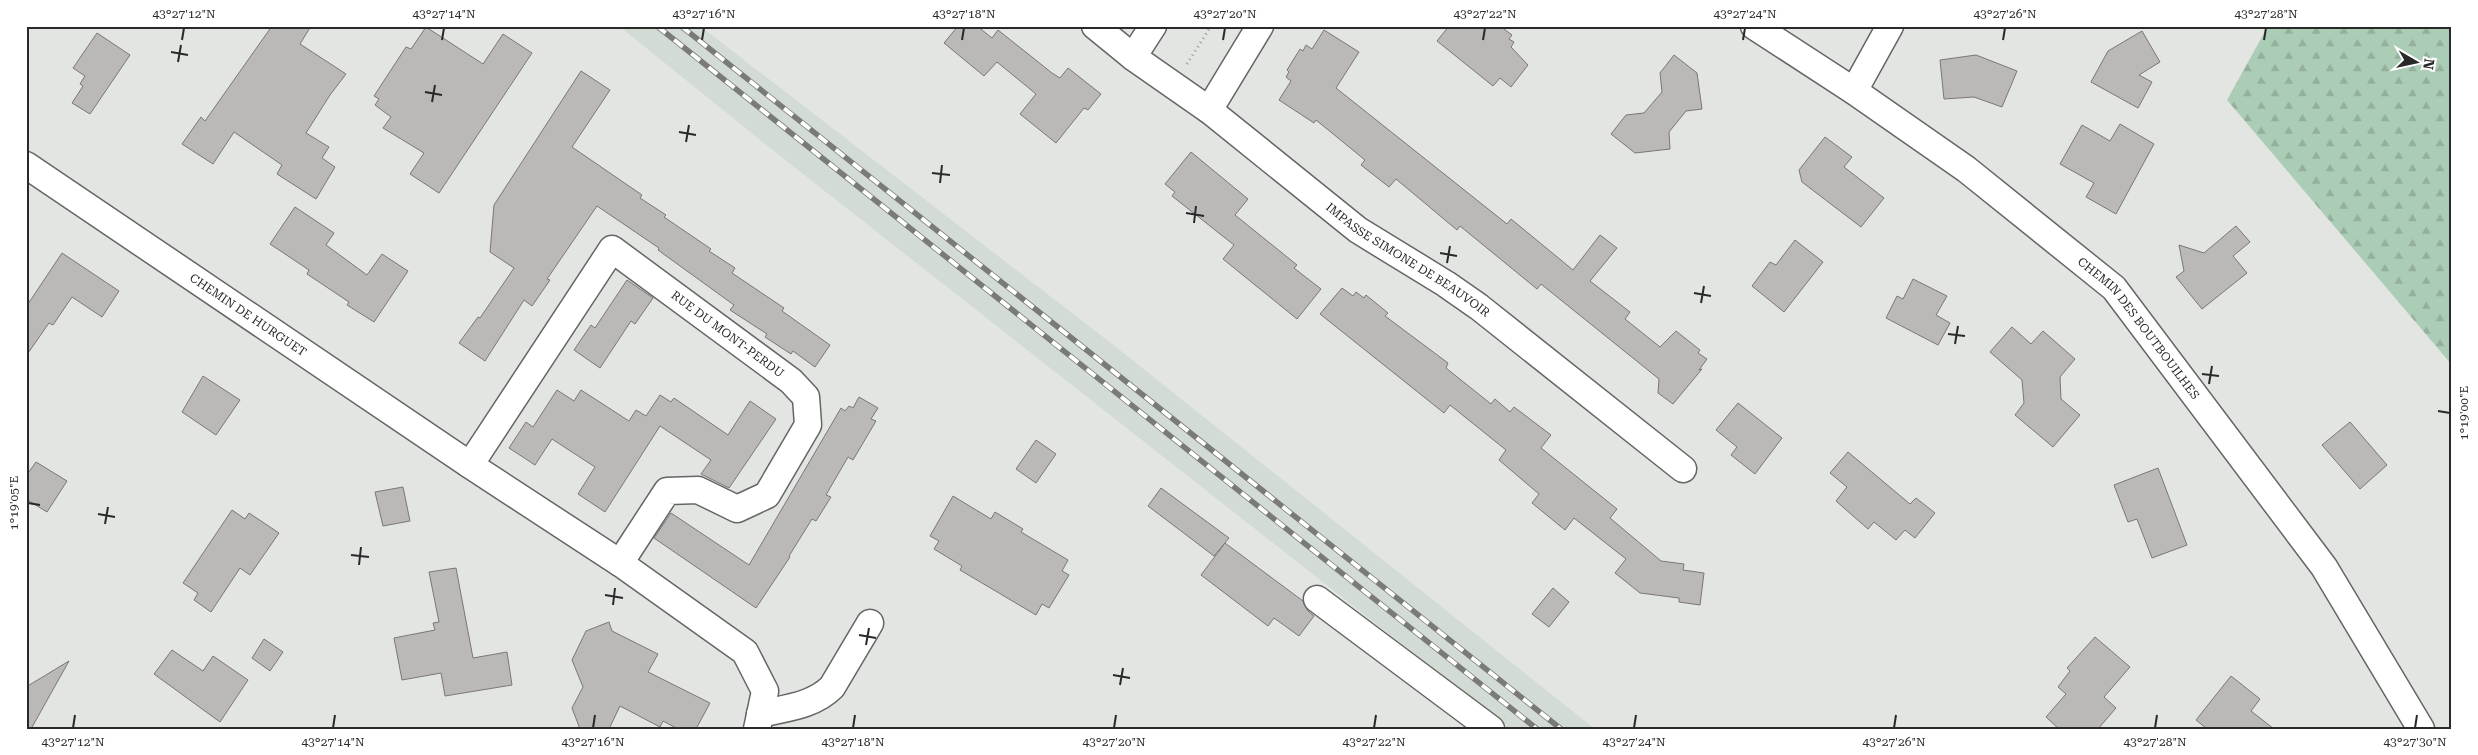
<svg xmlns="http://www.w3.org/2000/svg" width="2478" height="755" font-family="'Roboto Serif',serif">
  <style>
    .built { fill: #d2dbd4 }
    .forest { fill: url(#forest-firs) }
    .building { fill: #bbb8b8; stroke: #7a7777 }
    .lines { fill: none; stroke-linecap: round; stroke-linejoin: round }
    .street-casing { stroke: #646664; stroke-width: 29 }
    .path { stroke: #989a98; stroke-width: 3; stroke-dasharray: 1 4; stroke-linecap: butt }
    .street { stroke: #fff; stroke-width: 26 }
    .rail-casing { stroke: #797a79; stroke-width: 5.5 }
    .rail { stroke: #fff; stroke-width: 4; stroke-dasharray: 11; stroke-linecap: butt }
    .ticks { fill: none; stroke: #282928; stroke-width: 2 }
    .labels { text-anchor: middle; stroke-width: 4.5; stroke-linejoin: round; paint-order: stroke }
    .street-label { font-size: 12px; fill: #282928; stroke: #fff }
    .neatline { fill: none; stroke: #282928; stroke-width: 2 }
    .ticks-label { font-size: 12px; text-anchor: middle; fill: #282928 }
  </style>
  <defs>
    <pattern id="forest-firs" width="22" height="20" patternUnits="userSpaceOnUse" patternTransform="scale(1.25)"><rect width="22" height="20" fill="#accdb5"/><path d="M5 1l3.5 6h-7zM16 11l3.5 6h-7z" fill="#94b09c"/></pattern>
  </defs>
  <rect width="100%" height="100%" fill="#e3e5e3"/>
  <path class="built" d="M 619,26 L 700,26 L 1116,347 L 1595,729 L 1510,729 L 784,159 Z"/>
  <path class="forest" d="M 2268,26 L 2452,26 L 2452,365 L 2227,100 Z"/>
  <g class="building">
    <path d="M 272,26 L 311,26 L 300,44 L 346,74 L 330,95 L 306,133 L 329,147 L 322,158 L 335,167 L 316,199 L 277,174 L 282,165 L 234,132 L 213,164 L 182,144 L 201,117 L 205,121 Z"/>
    <path d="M 958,26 L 977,26 L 992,38 L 998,30 L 1052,73 L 1060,78 L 1068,68 L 1101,94 L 1088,110 L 1084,108 L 1056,143 L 1020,114 L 1036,94 L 997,62 L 984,76 L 944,43 Z"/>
    <path d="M 1449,26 L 1500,26 L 1512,35 L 1509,39 L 1514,42 L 1511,47 L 1528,65 L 1511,87 L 1500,78 L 1493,86 L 1437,41 Z"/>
    <path d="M 426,27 L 483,64 L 503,34 L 532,53 L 439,193 L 410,174 L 424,153 L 383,128 L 391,117 L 375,105 L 379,99 L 374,96 L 406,47 L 411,49 Z"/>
    <path d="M 1324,30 L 1359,52 L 1336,88 L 1507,224 L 1511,219 L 1573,270 L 1600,235 L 1617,248 L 1590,281 L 1630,312 L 1625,319 L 1660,347 L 1676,331 L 1700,350 L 1698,353 L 1707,359 L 1699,370 L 1702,369 L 1673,404 L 1658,393 L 1659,379 L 1541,284 L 1537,289 L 1460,226 L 1457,230 L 1396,179 L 1389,187 L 1361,165 L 1365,160 L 1316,120 L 1314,123 L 1279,100 L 1291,81 L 1286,77 L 1289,72 L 1287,70 L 1300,49 L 1303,51 L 1306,45 L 1312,49 Z"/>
    <path d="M 2142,31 L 2160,62 L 2139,75 L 2152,82 L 2138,108 L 2091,82 L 2108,51 Z"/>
    <path d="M 97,33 L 130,55 L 90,114 L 72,103 L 83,86 L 80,84 L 85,76 L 73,68 Z"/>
    <path d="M 1674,55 L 1697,73 L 1702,109 L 1686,111 L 1669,132 L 1670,149 L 1635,153 L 1611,134 L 1626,115 L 1644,113 L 1662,92 L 1660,73 Z"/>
    <path d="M 1976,55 L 2017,71 L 2002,107 L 1974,97 L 1944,99 L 1940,60 Z"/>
    <path d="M 581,71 L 610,90 L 572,147 L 642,195 L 640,198 L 666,215 L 664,217 L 711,249 L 709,251 L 735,268 L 732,273 L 784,308 L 782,311 L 830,345 L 815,367 L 793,351 L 791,354 L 765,337 L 767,334 L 730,310 L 734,305 L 658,250 L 659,248 L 597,206 L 547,279 L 550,280 L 532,306 L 524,300 L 485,361 L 459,343 L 478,317 L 480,318 L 514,268 L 490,252 L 494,205 Z"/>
    <path d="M 2120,124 L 2154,144 L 2116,214 L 2086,197 L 2094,183 L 2060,164 L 2082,125 L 2110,141 Z"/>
    <path d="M 1825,137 L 1852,157 L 1844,167 L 1884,198 L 1861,227 L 1802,182 L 1799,170 Z"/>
    <path d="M 1191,152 L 1248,199 L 1235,215 L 1297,265 L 1294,268 L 1321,289 L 1297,319 L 1223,259 L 1234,245 L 1172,196 L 1175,192 L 1165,184 Z"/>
    <path d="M 295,207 L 334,233 L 326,245 L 367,275 L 382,254 L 408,271 L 374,322 L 347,305 L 349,302 L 307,274 L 309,270 L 270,244 Z"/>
    <path d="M 2236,226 L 2250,242 L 2233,256 L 2247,273 L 2202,309 L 2176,277 L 2184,271 L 2179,245 L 2204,253 Z"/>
    <path d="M 1795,240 L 1823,262 L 1784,312 L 1752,286 L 1770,262 L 1776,265 Z"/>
    <path d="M 62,253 L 119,291 L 102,317 L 72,297 L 53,325 L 49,323 L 26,356 L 26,307 Z"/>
    <path d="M 1913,279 L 1947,296 L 1936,315 L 1950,323 L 1938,345 L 1886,318 L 1897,296 L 1903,299 Z"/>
    <path d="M 627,280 L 653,298 L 635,324 L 631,321 L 600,368 L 574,350 L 591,325 L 595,328 Z"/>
    <path d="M 1342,288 L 1353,296 L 1356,292 L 1364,298 L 1366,295 L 1388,313 L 1385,316 L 1448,363 L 1446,368 L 1491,404 L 1495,399 L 1510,412 L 1514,407 L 1551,435 L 1541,448 L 1617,509 L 1610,518 L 1661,561 L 1684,564 L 1683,570 L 1704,573 L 1700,605 L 1679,602 L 1679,598 L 1640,593 L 1615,573 L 1626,559 L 1574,518 L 1565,530 L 1532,503 L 1539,494 L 1499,460 L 1506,450 L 1450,405 L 1444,413 L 1320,314 Z"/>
    <path d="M 2012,327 L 2031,344 L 2043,331 L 2075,359 L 2060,377 L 2061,399 L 2080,415 L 2053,447 L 2015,415 L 2024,403 L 2022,380 L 1990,352 Z"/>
    <path d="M 203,376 L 240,400 L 216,435 L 182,412 Z"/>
    <path d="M 557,390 L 574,401 L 581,390 L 629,421 L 636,410 L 646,416 L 660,395 L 671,402 L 674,398 L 728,435 L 750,401 L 776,419 L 729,488 L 701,474 L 711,460 L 660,426 L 605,512 L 578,494 L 595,467 L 552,439 L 535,465 L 509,448 L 526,422 L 533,427 Z"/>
    <path d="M 859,397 L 878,408 L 871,419 L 876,421 L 853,460 L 848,457 L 826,495 L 831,497 L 816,521 L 812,519 L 789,556 L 790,557 L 756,608 L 654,538 L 671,513 L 749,565 L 841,408 L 845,411 L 849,406 L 853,408 Z"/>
    <path d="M 1738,403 L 1782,438 L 1755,474 L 1731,455 L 1737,447 L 1716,430 Z"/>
    <path d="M 2350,422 L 2387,465 L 2360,489 L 2322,445 Z"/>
    <path d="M 1036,440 L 1056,454 L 1036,483 L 1016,469 Z"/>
    <path d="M 1848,452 L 1910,504 L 1916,498 L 1935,513 L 1915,538 L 1905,530 L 1896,540 L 1874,522 L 1868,529 L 1836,501 L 1847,487 L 1830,473 Z"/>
    <path d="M 36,462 L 67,481 L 47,512 L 26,499 L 26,476 Z"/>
    <path d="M 2158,468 L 2187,545 L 2152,558 L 2137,519 L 2128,522 L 2114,485 Z"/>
    <path d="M 403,487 L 410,521 L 383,526 L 375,492 Z"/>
    <path d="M 1161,488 L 1229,538 L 1214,556 L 1148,506 Z"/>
    <path d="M 953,496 L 991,519 L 995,512 L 1023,529 L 1021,532 L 1068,560 L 1062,571 L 1069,575 L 1049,608 L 1042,604 L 1036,615 L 960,570 L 962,566 L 934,549 L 939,541 L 930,536 Z"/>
    <path d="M 232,510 L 245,519 L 249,513 L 279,533 L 250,575 L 240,568 L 211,612 L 194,600 L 198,593 L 183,583 Z"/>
    <path d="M 1225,543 L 1303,601 L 1308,611 L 1314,616 L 1299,636 L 1274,618 L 1268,626 L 1201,575 Z"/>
    <path d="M 456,568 L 473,658 L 507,652 L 512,685 L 445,696 L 441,673 L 402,680 L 394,638 L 435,630 L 433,623 L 439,622 L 429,572 Z"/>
    <path d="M 1553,588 L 1569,602 L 1549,627 L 1532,614 Z"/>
    <path d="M 609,622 L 612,631 L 658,654 L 648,672 L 710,703 L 696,729 L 678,729 L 663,721 L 660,727 L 620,706 L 609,729 L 580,729 L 572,708 L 583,687 L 572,660 L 586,631 Z"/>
    <path d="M 2095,637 L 2130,667 L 2104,697 L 2116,708 L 2098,729 L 2059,729 L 2046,717 L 2066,694 L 2058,687 L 2070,671 L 2067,668 Z"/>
    <path d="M 264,639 L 283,652 L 270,671 L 252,658 Z"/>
    <path d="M 172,650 L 203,671 L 213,656 L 248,680 L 220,722 L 154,674 Z"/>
    <path d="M 69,661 L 31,729 L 26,729 L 26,687 Z"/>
    <path d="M 2231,676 L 2260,699 L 2251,711 L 2274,729 L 2207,729 L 2196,720 Z"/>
  </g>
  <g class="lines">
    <defs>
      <g id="street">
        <path id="s1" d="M 1095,26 L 1133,57 L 1209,110 L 1358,230 L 1446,284 L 1479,307 L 1683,469"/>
        <path id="s2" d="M 1754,26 L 1854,91 L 1966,169 L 2114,288 L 2324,567 L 2421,729"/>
        <path d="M 1133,57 L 1153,26"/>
        <path d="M 1854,91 L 1890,26"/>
        <path d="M 1209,110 L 1260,26"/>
        <path id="s3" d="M 26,165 L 470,465 L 620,563 L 745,652 L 765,691 L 757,729"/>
        <path id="s4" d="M 470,465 L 612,249 L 791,381 L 806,397 L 808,425 L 767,495 L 737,509 L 698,490 L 667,491 L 620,563"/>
        <path d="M 1317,599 L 1491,729"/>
        <path d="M 760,714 C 785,708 813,706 832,687 L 870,623"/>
      </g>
    </defs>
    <use href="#street" class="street-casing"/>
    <path class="path" d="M 1187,64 L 1211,26"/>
    <use href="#street" class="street"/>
    <defs>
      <g id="rail">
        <path d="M 657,26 L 1537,729"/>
        <path d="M 681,26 L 1561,729"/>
      </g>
    </defs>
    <use href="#rail" class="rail-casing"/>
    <use href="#rail" class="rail"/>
  </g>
  <path class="ticks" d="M 182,40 L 184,28M 442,40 L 444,28M 702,40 L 704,28M 962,40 L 964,28M 1223,40 L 1225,28M 1483,40 L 1485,28M 1743,40 L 1745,28M 2003,40 L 2005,28M 2264,40 L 2266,28M 171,52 L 188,55M 178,62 L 181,45M 425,92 L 442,95M 432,102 L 435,85M 679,132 L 696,135M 686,142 L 689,125M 932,173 L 950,175M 940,183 L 942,165M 1186,213 L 1204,216M 1194,223 L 1196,206M 1440,253 L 1457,256M 1447,263 L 1450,246M 1694,293 L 1711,296M 1701,303 L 1704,286M 1948,334 L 1965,336M 1955,344 L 1958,326M 2202,374 L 2219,376M 2209,384 L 2212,366M 2438,411 L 2450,413M 28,503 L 40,505M 98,514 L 115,517M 105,524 L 108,507M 351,555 L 369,557M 359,565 L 361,547M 605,595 L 623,598M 613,605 L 615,588M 859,635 L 876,638M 866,645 L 869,628M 1113,675 L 1130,678M 1120,685 L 1123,668M 73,728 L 75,715M 333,728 L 335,715M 593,728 L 595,715M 853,728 L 855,715M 1114,728 L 1116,715M 1374,728 L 1376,715M 1634,728 L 1636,715M 1894,728 L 1896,715M 2155,728 L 2157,715M 2415,728 L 2417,715"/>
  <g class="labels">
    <g class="street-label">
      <text dy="4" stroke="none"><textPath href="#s1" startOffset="391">IMPASSE SIMONE DE BEAUVOIR</textPath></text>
      <text dy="4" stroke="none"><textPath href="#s3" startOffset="268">CHEMIN DE HURGUET</textPath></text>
      <text dy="4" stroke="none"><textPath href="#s2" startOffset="492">CHEMIN DES BOUTBOUILHES</textPath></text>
      <text dy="4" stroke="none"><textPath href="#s4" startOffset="402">RUE DU MONT-PERDU</textPath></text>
    </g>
  </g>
  <rect width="2478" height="755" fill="none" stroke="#ffffff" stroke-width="55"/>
  <g transform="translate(2416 62) rotate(99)" stroke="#ffffff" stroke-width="4" paint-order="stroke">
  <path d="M0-4L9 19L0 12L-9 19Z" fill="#282928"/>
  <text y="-8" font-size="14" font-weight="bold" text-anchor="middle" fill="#282928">N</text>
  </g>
  <rect x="28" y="28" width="2422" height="700" class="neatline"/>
  <g class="ticks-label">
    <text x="184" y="18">43°27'12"N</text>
    <text x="444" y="18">43°27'14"N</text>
    <text x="704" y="18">43°27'16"N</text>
    <text x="964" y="18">43°27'18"N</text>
    <text x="1225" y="18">43°27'20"N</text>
    <text x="1485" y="18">43°27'22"N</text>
    <text x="1745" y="18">43°27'24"N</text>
    <text x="2005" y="18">43°27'26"N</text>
    <text x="2266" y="18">43°27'28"N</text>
    <text transform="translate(2464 413) rotate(-90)" y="4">1°19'00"E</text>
    <text transform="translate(14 503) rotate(-90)" y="4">1°19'05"E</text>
    <text x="73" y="746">43°27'12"N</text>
    <text x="333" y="746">43°27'14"N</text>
    <text x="593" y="746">43°27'16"N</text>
    <text x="853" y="746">43°27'18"N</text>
    <text x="1114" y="746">43°27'20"N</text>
    <text x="1374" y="746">43°27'22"N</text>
    <text x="1634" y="746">43°27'24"N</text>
    <text x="1894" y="746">43°27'26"N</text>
    <text x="2155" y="746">43°27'28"N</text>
    <text x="2415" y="746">43°27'30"N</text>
  </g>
</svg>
